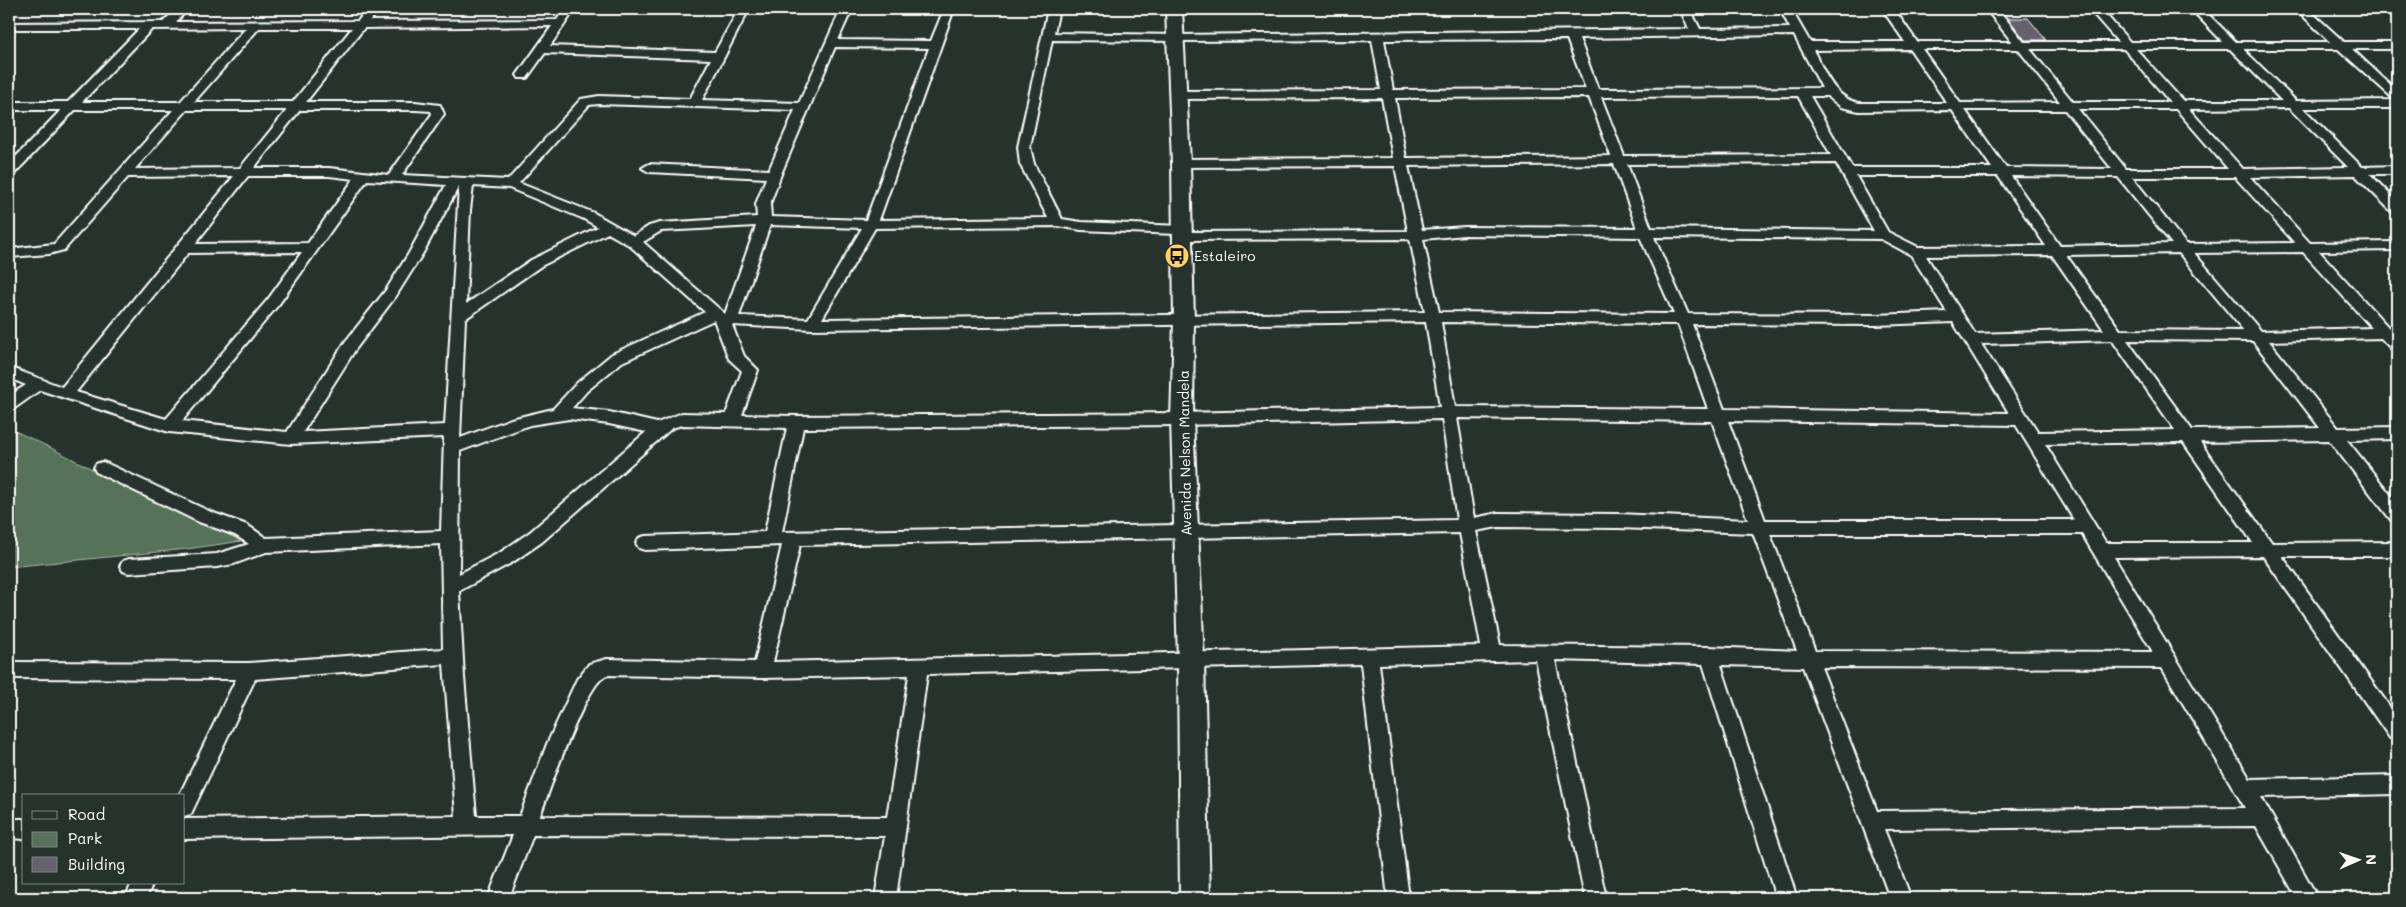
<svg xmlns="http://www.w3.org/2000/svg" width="2406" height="907" font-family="Mali,sans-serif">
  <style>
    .green { fill: #577259; stroke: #abb8ac }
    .building { fill: #65626e; stroke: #fff }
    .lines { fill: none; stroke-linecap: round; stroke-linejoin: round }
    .street-casing { stroke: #fff; stroke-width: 4 }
    .secondary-casing { stroke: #fff; stroke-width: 4 }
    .street { fill: #26332d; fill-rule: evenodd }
    .secondary { fill: #26332d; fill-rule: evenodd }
    .labels { text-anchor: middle; stroke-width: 4; stroke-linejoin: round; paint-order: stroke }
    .poi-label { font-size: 14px; fill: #fff; stroke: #26332d; text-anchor: start }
    .street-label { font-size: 14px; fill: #fff; stroke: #26332d }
  </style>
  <rect width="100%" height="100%" fill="#26332d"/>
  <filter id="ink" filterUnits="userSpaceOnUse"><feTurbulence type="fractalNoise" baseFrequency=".02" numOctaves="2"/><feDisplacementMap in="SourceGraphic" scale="10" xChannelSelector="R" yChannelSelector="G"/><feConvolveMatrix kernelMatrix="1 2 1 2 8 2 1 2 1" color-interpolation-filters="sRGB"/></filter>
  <g filter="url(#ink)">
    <path class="green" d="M 9,428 L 53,449 L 149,498 L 242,541 L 187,549 L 9,567 Z"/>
    <path class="building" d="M 2008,18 L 2028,18 L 2046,40 L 2025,40 Z"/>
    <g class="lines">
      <defs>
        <g id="street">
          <path d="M 176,9 L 188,9 L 176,22 L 358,21 L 367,9 L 379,9 L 370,21 L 557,20 L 564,9 L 575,9 L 550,46 L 715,52 L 739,9 L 749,9 L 702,100 L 799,103 L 841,9 L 852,9 L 838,40 L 931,41 L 944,9 L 954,9 L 879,220 L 1048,218 L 1020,164 L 1018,147 L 1048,9 L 1059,9 L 1054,33 L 1177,35 L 1689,29 L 1680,9 L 1690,9 L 1700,29 L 1790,28 L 1780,9 L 1791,9 L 1810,42 L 1905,42 L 1882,9 L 1894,9 L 1917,42 L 2012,42 L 1986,9 L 1998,9 L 2024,42 L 2118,42 L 2089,9 L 2101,9 L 2130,42 L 2223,42 L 2191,9 L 2203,9 L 2236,42 L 2330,42 L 2296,9 L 2308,9 L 2344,42 L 2397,42 L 2397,49 L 2352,49 L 2397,91 L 2397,108 L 2303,108 L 2362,167 L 2397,166 L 2397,174 L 2370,174 L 2397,202 L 2397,213 L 2392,212 L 2355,175 L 2250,177 L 2310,243 L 2397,242 L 2397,250 L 2319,251 L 2389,328 L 2397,329 L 2397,351 L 2392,350 L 2381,338 L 2269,341 L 2338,428 L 2397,427 L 2397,439 L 2347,440 L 2397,503 L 2397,521 L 2391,520 L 2329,440 L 2200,442 L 2272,543 L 2397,542 L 2397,556 L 2282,556 L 2397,717 L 2397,740 L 2390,738 L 2263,556 L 2114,557 L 2250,779 L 2397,776 L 2397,794 L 2261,797 L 2318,898 L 2297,898 L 2256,826 L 1884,829 L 1911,898 L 1890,898 L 1803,667 L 1721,665 L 1797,898 L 1776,898 L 1703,664 L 1555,660 L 1606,898 L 1585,898 L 1536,660 L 1379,664 L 1409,898 L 1388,898 L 1361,664 L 927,674 L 896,898 L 875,898 L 885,836 L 533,835 L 509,898 L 488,898 L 513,835 L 184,839 L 184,819 L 456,816 L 444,664 L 255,679 L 191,814 L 184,816 L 184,796 L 179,796 L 236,679 L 9,678 L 9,662 L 249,663 L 443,649 L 441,544 L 266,552 L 234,564 L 217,567 L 129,573 L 123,571 L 120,566 L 123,561 L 129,559 L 217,554 L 249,544 L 235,535 L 199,522 L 96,472 L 94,468 L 96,464 L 102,462 L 108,464 L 211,512 L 247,525 L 266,538 L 441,531 L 444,437 L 291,444 L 169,432 L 40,390 L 15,408 L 9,410 L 9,396 L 26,385 L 9,378 L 9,367 L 62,387 L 234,176 L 128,177 L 64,250 L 49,254 L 9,257 L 9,249 L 54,244 L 173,110 L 75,110 L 14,174 L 9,175 L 9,164 L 61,110 L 9,110 L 9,102 L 68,102 L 139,29 L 9,29 L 9,23 L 163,22 ZM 552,26 L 517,75 L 519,78 L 527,78 L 545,53 L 711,59 L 690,99 L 599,96 L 581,99 L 508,180 L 402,175 L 444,114 L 440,105 L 415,102 L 306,102 L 364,28 ZM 246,28 L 180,102 L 82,102 L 152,29 ZM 259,28 L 352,28 L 293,102 L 194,102 ZM 1794,35 L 1822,88 L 1598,89 L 1579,38 ZM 1567,39 L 1586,89 L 1393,90 L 1384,40 ZM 1052,40 L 1177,41 L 1372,40 L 1381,90 L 1179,91 L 1173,95 L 1179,99 L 1382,98 L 1393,158 L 1181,159 L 1174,163 L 1181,167 L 1395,166 L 1408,231 L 1188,232 L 1187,227 L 1182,226 L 1081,222 L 1062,219 L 1034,164 L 1030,147 ZM 835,47 L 929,48 L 866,220 L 771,217 L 770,204 L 781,174 ZM 1910,49 L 1947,103 L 1859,103 C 1833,98 1825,71 1813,50 ZM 1922,49 L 2018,49 L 2060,102 L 1960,103 ZM 2030,49 L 2124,49 L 2170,102 L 2073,102 ZM 2136,49 L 2230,49 L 2282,101 L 2183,101 ZM 2243,49 L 2338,49 L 2395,100 L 2296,101 ZM 1798,96 L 1831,155 L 1624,156 L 1601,97 ZM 1810,96 L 1827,96 L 1841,107 L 1859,111 L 1952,110 L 1992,168 L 1852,168 ZM 1589,97 L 1611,156 L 1406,158 L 1395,98 ZM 599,104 L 795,110 L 769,170 L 649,164 L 642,168 L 649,172 L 766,178 L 756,204 L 757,217 L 660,223 L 649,226 L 634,236 L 594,213 L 519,183 L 589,105 ZM 2289,108 L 2348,167 L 2243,169 L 2189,109 ZM 2078,109 L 2176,109 L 2228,169 L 2126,169 ZM 187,110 L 287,110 L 240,168 L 135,169 ZM 300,110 L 415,110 L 431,111 L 432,114 L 389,175 L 329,168 L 254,168 ZM 1965,110 L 2065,110 L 2112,169 L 2006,168 ZM 1836,163 L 1874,231 L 1651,228 L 1627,164 ZM 1614,164 L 1637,228 L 1465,227 L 1422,230 L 1408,166 ZM 248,176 L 329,176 L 354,179 L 308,243 L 195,244 ZM 1856,176 L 1998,176 L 2046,246 L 1918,247 L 1888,232 ZM 2011,176 L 2118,177 L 2172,244 L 2060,246 ZM 2132,177 L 2235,177 L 2295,243 L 2186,244 ZM 367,180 L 446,185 L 409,253 L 386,290 L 345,342 L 287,432 L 182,421 L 279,304 ZM 459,186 L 445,425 L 303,432 L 355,350 L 396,296 L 423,253 ZM 473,186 L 509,188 L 584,219 L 598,227 L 531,260 L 466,304 L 470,210 ZM 770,225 L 862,228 L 808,319 L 739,316 ZM 756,226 L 725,314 L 643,242 L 661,231 ZM 1057,226 L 1081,230 L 1176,234 L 1177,239 L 1182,240 L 1410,239 L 1425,312 L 822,319 L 875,228 ZM 608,233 L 629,245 L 705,312 L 612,354 L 577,383 L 553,409 L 511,419 L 460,438 L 465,319 L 541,266 ZM 1465,235 L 1640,237 L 1674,314 L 1439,312 L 1423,239 ZM 1654,237 L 1881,239 L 1911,255 L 1947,312 L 1876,315 L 1688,314 ZM 302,252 L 269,298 L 166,419 L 76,392 L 188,253 ZM 2303,252 L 2372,328 L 2261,331 L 2194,253 ZM 2179,253 L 2244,331 L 2120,330 L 2066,255 ZM 2052,255 L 2104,330 L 1975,334 L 1926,256 ZM 714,320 L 729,359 L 742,371 L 726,414 L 682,413 L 657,423 L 609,412 L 572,408 L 587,391 L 622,362 ZM 1426,322 L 1440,407 L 1182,413 L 796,416 L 742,415 L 758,370 L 744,356 L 732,325 L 812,329 ZM 1441,322 L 1678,324 L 1708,409 L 1455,407 ZM 1953,322 L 2009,413 L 1724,409 L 1692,324 L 1876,325 ZM 2112,340 L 2175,430 L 2038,432 L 1981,344 ZM 2127,340 L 2253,341 L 2320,428 L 2192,430 ZM 1457,418 L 1712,421 L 1748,520 L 1618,514 L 1498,513 L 1474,518 ZM 569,419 L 609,424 L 646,432 L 530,532 L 501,552 L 459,574 L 460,451 L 530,425 ZM 1442,419 L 1457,520 L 782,532 L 803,428 L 1182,425 ZM 1728,421 L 2016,425 L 2074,520 L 1765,520 ZM 682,425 L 787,428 L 765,532 L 645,536 L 639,538 L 636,543 L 639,548 L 645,550 L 782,545 L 755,662 L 607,659 L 589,664 L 577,679 L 547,744 L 520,816 L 476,816 L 464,677 L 459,591 L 513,562 L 542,542 L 672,428 ZM 2183,442 L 2253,543 L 2106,543 L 2045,444 ZM 1498,527 L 1618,528 L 1753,533 L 1797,651 L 1709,647 L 1500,645 L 1476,531 ZM 1460,533 L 1481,646 L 773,662 L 800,545 ZM 1770,534 L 2082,534 L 2153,652 L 1815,651 ZM 1821,667 L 2162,668 L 2245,808 L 1877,811 ZM 607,675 L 762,678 L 909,675 L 887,817 L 540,816 C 549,792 586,681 607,675 Z"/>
          <path d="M 9,819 L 24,819 L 24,839 L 9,838 Z"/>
          <path d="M 132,883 L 153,883 L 146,898 L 125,898 Z"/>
        </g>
        <path id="secondary" d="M 1166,9 L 1182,9 L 1190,163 L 1194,321 L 1193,419 L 1204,661 L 1210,898 L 1180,898 L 1178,661 L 1171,419 L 1174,321 L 1172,163 Z"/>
      </defs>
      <use href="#street" class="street-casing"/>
      <use href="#secondary" class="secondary-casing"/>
      <use href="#street" class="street"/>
      <use href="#secondary" class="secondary"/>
    </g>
  </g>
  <defs>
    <symbol id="bus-disc" viewBox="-11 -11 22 22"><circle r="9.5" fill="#ffd166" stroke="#26332d"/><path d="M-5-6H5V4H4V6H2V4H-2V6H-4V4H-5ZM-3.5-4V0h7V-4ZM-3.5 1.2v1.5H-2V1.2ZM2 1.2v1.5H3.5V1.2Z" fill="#111"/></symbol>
  </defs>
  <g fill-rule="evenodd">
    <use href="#bus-disc" x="1163" y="242" width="28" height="28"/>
  </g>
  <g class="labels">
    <g class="poi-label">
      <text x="1194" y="261">Estaleiro</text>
    </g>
    <g class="street-label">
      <text transform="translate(1185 453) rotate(-91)" y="5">Avenida Nelson Mandela</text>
    </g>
  </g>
  <rect width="2406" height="907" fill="none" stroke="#26332d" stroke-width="30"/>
  <rect x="15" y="15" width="2376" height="877" fill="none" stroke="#fff" stroke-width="2" filter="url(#ink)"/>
  <rect x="22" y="794" width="162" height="90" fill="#26332d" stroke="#7d8581"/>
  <rect x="32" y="811" width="25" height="8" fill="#26332d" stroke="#7d8581"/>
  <text x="68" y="820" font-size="15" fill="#ffffff">Road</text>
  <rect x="32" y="832" width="25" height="15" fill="#577259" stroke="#7d8581"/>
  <text x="68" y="844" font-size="15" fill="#ffffff">Park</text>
  <rect x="32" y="857" width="25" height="15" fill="#65626e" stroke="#7d8581"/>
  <text x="68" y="870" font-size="15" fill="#ffffff">Building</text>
  <g transform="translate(2358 860) rotate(88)" stroke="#26332d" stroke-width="4" paint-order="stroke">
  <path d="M0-4L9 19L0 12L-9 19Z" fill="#ffffff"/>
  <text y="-8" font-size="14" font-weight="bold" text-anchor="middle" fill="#ffffff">N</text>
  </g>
</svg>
